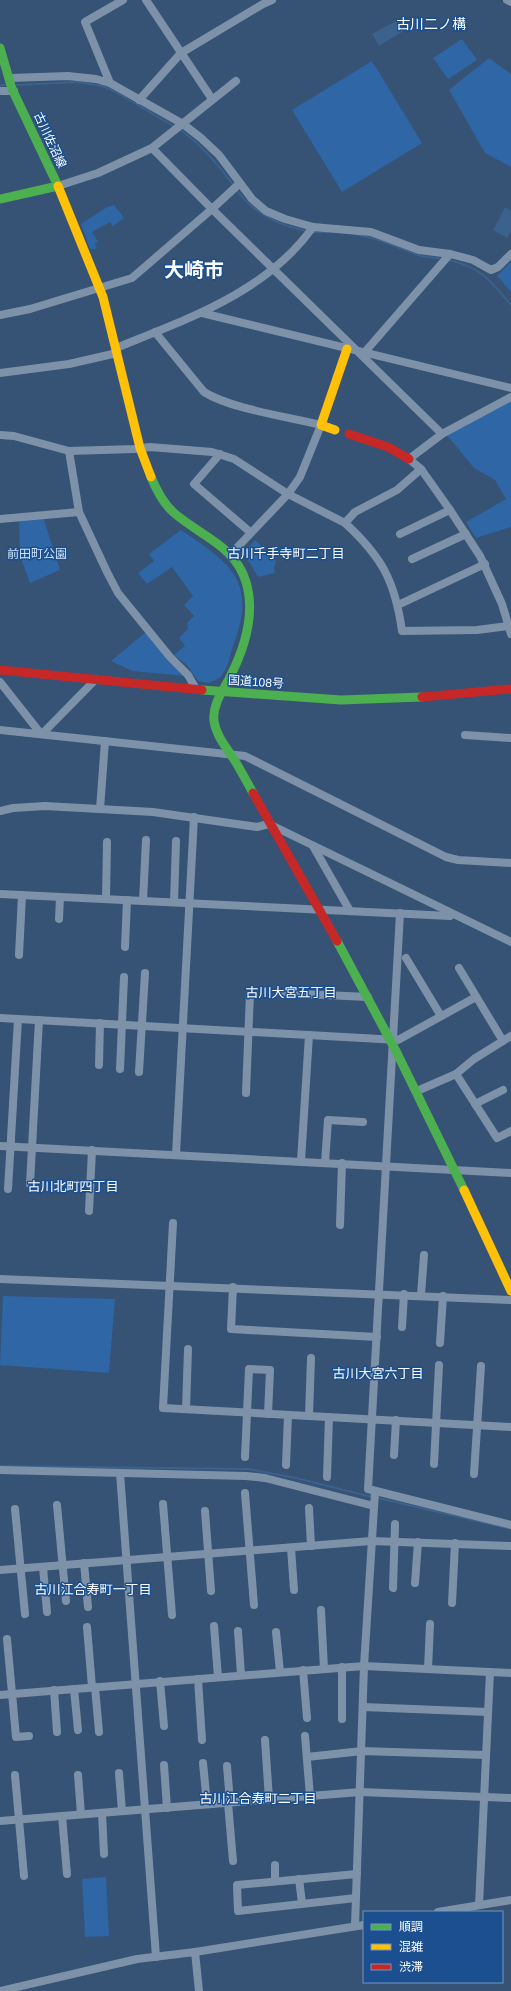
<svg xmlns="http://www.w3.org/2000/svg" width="511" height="1991" font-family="Arial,'Noto Sans JP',sans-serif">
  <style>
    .green { fill: #2f66a5 }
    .water { fill: #3b618d }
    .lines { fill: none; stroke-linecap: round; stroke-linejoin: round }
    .stream { stroke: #3b618d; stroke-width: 2 }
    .street { stroke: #7d92a8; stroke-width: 8 }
    .fast { stroke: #4caf50; stroke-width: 9 }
    .slow { stroke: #ffc107; stroke-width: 9 }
    .jam { stroke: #c62828; stroke-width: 9 }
    .labels { text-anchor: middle; stroke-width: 3; stroke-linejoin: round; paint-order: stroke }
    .street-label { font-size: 12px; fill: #fff; stroke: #1b4f8f }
    .park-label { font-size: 12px; fill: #cfe3fa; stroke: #1b4f8f }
    .neighbourhood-label { font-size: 13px; fill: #fff; stroke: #1b4f8f }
    .quarter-label { font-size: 14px; fill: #fff; stroke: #1b4f8f }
    .town-label { font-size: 20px; font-weight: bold; fill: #fff; stroke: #1b4f8f }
  </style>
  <rect width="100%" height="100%" fill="#365274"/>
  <g class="green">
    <path d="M 462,39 L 477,60 L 448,79 L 433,58 Z"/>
    <path d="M 489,58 L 511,74 L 511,167 L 485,153 L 449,90 Z"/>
    <path d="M 372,61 L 422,143 L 342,192 L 292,110 Z"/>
    <path d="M 114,205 L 124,218 L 113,226 L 110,222 L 92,232 L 98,242 L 95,243 L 96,249 L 90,249 L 81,224 L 107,207 Z"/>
    <path d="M 511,262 L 511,292 L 497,276 Z"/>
    <path d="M 511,401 L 511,527 L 476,538 L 466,522 L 506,499 L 495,480 L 474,468 L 446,434 Z"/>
    <path d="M 43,517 L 60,570 L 30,583 L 20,556 L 19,519 Z"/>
    <path d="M 181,530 C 231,564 258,581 233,646 C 230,655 228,668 222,675 C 220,679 213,681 209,683 L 198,681 L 187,665 L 174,655 L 185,646 L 179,638 L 188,629 L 187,623 L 194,616 L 184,605 L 193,596 L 172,567 L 147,584 L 138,573 L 154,561 L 149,554 Z"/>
    <path d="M 255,540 L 276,561 L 274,568 L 275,573 L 258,577 L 248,560 L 249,547 Z"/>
    <path d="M 146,632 L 186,676 L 132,671 L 111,661 Z"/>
    <path d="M 3,1296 L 115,1299 L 109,1373 L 0,1365 Z"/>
    <path d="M 106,1877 L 109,1936 L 85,1937 L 82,1879 Z"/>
  </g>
  <g class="water">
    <path d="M 396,21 L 402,32 L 379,46 L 372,34 Z"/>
    <path d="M 505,207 L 511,211 L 511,231 L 507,238 L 493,230 Z"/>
  </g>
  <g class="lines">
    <g class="stream">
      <path d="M 0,85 L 6,85"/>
      <path d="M 17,85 L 77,82 L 102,86 L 114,91 L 175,127"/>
      <path d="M 179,129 C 201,144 218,164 234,186"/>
      <path d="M 236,190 C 253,212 279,226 307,231"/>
      <path d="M 313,232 L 328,232"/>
      <path d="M 355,234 L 376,239 L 421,256 L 443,259"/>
      <path d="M 449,260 C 482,268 490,280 511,305"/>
      <path d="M 0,1466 L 249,1469 L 296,1478 L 372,1497"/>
      <path d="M 378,1498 L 511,1529"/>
    </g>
    <g class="street">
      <path d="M 146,0 L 212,99"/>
      <path d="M 507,0 L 511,2"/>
      <path d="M 10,78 L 68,76 L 96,79 L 110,83 L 183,124 L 201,138 L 219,155 L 252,199 L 266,211 L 285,219 L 313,227 L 371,232 L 419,250 L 450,254 L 473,260 L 491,270 L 498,267 L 511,254"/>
      <path d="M 110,83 L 85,22 L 123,0"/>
      <path d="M 0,91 L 14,91"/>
      <path d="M 139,100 L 181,53 L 263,4 L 272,0"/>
      <path d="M 152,148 L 212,209 L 442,434"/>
      <path d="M 58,186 L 98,173 L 152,148 L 236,81"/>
      <path d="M 202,313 L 511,388"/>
      <path d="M 0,315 L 30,309 L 132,278 L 212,209 L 240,183"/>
      <path d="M 155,332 L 204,392 C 231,409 289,417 321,425 L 300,477 L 288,494 L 231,554"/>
      <path d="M 116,348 C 187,319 267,292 313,227"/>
      <path d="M 364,353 L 450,254"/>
      <path d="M 0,373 L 69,364 L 117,353"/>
      <path d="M 511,397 L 442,434 L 409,459 L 421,469 L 450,510 L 480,556 L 502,604 L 511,634"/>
      <path d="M 0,435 L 14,436 L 69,451 L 134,449 L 150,447 L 212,452 L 234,459 L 288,494 L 345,523 L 355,512 L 397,490 L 421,469"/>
      <path d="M 69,451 L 79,512 L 107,572 L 118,593 L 170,657 L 188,675 L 196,689"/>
      <path d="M 220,454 L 194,484 L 250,532"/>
      <path d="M 0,519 L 79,512"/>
      <path d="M 345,523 C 382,557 395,581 402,631 L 477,630 L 508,626"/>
      <path d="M 400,534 L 450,510"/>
      <path d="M 412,559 L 466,534"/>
      <path d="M 398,605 L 485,564"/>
      <path d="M 0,682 L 41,734"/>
      <path d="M 0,730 L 245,756 L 446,857 L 458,860 L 511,863"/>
      <path d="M 42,734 L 96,679"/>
      <path d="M 465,735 L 511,738"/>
      <path d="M 100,809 L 105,741"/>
      <path d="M 0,811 L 13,808 L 45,806 L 153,812 L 257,827 L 269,824 L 511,942"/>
      <path d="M 313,846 L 350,911"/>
      <path d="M 0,894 L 450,916"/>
      <path d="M 106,899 L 107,842"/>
      <path d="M 143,901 L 146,840"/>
      <path d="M 174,902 L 176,841"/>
      <path d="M 400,913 L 368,1489 L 511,1525"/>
      <path d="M 59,919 L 60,897"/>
      <path d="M 125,947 L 127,900"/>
      <path d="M 19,955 L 22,895"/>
      <path d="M 406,958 L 441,1016"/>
      <path d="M 459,968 L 503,1041"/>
      <path d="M 281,993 L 368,997"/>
      <path d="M 0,1018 L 398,1040 L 476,997"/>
      <path d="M 99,1065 L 100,1023"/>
      <path d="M 120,1069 L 124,977"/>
      <path d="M 139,1072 L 145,973"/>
      <path d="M 456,1074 L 497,1138 L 511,1131"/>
      <path d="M 417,1091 L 456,1074 L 474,1059 L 511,1036"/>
      <path d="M 246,1093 L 250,993"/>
      <path d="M 475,1104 L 503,1090"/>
      <path d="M 0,1146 L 511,1173"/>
      <path d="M 176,1154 L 194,817"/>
      <path d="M 301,1161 L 309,1035"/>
      <path d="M 325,1163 L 328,1120 L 363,1122"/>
      <path d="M 30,1184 L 39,1020"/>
      <path d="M 8,1189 L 18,1019"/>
      <path d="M 89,1211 L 92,1150"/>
      <path d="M 173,1223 L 163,1408 L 511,1427"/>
      <path d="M 340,1225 L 342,1163"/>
      <path d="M 0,1279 L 511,1300"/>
      <path d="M 233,1287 L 231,1329 L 377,1337"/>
      <path d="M 421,1295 L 424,1255"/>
      <path d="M 402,1327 L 404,1294"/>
      <path d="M 440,1343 L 443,1296"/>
      <path d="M 186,1409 L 188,1349"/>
      <path d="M 309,1416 L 311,1358"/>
      <path d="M 394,1455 L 396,1420"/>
      <path d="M 245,1457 L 249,1369 L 270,1370 L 268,1414"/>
      <path d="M 434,1464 L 439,1365"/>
      <path d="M 286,1465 L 288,1415"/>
      <path d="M 0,1470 L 246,1476 L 265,1478 L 374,1506"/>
      <path d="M 120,1473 L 156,1957"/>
      <path d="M 474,1474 L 481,1366"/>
      <path d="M 327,1477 L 329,1417"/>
      <path d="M 245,1493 L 254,1605"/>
      <path d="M 163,1504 L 172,1615"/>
      <path d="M 57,1505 L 66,1601"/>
      <path d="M 309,1508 L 311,1546"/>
      <path d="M 15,1509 L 25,1614"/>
      <path d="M 205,1511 L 211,1591"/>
      <path d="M 291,1548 L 294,1590"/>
      <path d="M 84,1563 L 88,1607"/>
      <path d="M 43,1567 L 47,1612"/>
      <path d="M 0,1570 L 371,1541 L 511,1546"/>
      <path d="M 415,1583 L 418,1542"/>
      <path d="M 393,1588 L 395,1524"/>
      <path d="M 452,1603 L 455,1543"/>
      <path d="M 321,1610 L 324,1669"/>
      <path d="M 214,1626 L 218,1677"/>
      <path d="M 87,1627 L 92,1687"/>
      <path d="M 238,1631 L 241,1675"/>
      <path d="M 276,1632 L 280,1672"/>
      <path d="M 7,1639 L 16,1737 L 29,1736"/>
      <path d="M 428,1669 L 430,1624"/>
      <path d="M 303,1670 L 307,1718"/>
      <path d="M 198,1679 L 202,1740"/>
      <path d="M 160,1681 L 164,1726"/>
      <path d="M 95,1687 L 99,1732"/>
      <path d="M 74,1689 L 78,1730"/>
      <path d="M 54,1690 L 57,1732"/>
      <path d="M 0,1695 L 364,1666 L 511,1673"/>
      <path d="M 363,1707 L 488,1712"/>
      <path d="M 342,1719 L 342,1667"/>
      <path d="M 305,1736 L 310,1796"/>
      <path d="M 265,1740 L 269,1799"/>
      <path d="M 307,1757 L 362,1751 L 486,1755"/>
      <path d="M 203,1763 L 207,1804"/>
      <path d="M 164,1765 L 167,1808"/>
      <path d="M 227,1766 L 230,1802"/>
      <path d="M 119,1773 L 122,1811"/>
      <path d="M 15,1775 L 24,1876"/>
      <path d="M 78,1775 L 81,1814"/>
      <path d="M 228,1803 L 233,1861"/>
      <path d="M 102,1813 L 104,1854"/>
      <path d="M 62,1816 L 67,1874"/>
      <path d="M 0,1821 L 360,1792 L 511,1798"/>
      <path d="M 275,1865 L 275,1881"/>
      <path d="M 299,1879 L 302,1903"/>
      <path d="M 356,1898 L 238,1911 L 237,1885 L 357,1874"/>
      <path d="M 479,1905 L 490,1672"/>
      <path d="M 438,1912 L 511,1900"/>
      <path d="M 355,1926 L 364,1666 L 375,1492"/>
      <path d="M 195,1952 L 199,1991"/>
      <path d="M 0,1991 L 137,1959 L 195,1952 L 364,1925"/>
    </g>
    <g class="fast">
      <path d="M 0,48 L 12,89 L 58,186 L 0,199"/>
      <path d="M 151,477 C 156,489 163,503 173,512 C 200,536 235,545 246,582 C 256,615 244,650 229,679 C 222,692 212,706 214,721 C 216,736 227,748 235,761 C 241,771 247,782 253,793"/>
      <path d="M 202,690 L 341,700 L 422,697"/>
      <path d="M 337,941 L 396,1051 L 464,1190"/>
    </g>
    <g class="slow">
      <path d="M 58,186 L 103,297 L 140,448 L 151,477"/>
      <path d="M 335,430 L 321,425 L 347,349"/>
      <path d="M 464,1190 L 511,1291"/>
    </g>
    <g class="jam">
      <path d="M 349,434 L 388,447 L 409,459"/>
      <path d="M 0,670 L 202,690"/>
      <path d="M 422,697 L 511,689"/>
      <path d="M 253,793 L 337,941"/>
    </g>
  </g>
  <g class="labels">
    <g class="street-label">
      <text transform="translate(50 140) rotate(65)" y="4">古川佐沼線</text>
      <text transform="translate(256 682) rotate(4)" y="4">国道108号</text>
    </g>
    <g class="park-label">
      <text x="37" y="558">前田町公園</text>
    </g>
    <g class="neighbourhood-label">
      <text x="286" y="558">古川千手寺町二丁目</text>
      <text x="291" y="997">古川大宮五丁目</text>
      <text x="73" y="1191">古川北町四丁目</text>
      <text x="378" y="1378">古川大宮六丁目</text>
      <text x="93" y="1594">古川江合寿町一丁目</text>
      <text x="258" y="1803">古川江合寿町二丁目</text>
    </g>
    <g class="quarter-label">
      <text x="431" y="29">古川二ノ構</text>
    </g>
    <g class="town-label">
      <text x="194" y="277">大崎市</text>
    </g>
  </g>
  <rect x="363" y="1911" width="140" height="72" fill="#1b4f8f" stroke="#7695bc"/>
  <rect x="371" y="1924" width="20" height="6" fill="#4caf50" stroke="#7695bc"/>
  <text x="399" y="1931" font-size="12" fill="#ffffff">順調</text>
  <rect x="371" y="1944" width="20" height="6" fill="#ffc107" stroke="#7695bc"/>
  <text x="399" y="1951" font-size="12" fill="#ffffff">混雑</text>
  <rect x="371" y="1964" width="20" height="6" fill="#c62828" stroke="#7695bc"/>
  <text x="399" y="1971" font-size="12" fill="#ffffff">渋滞</text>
</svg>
